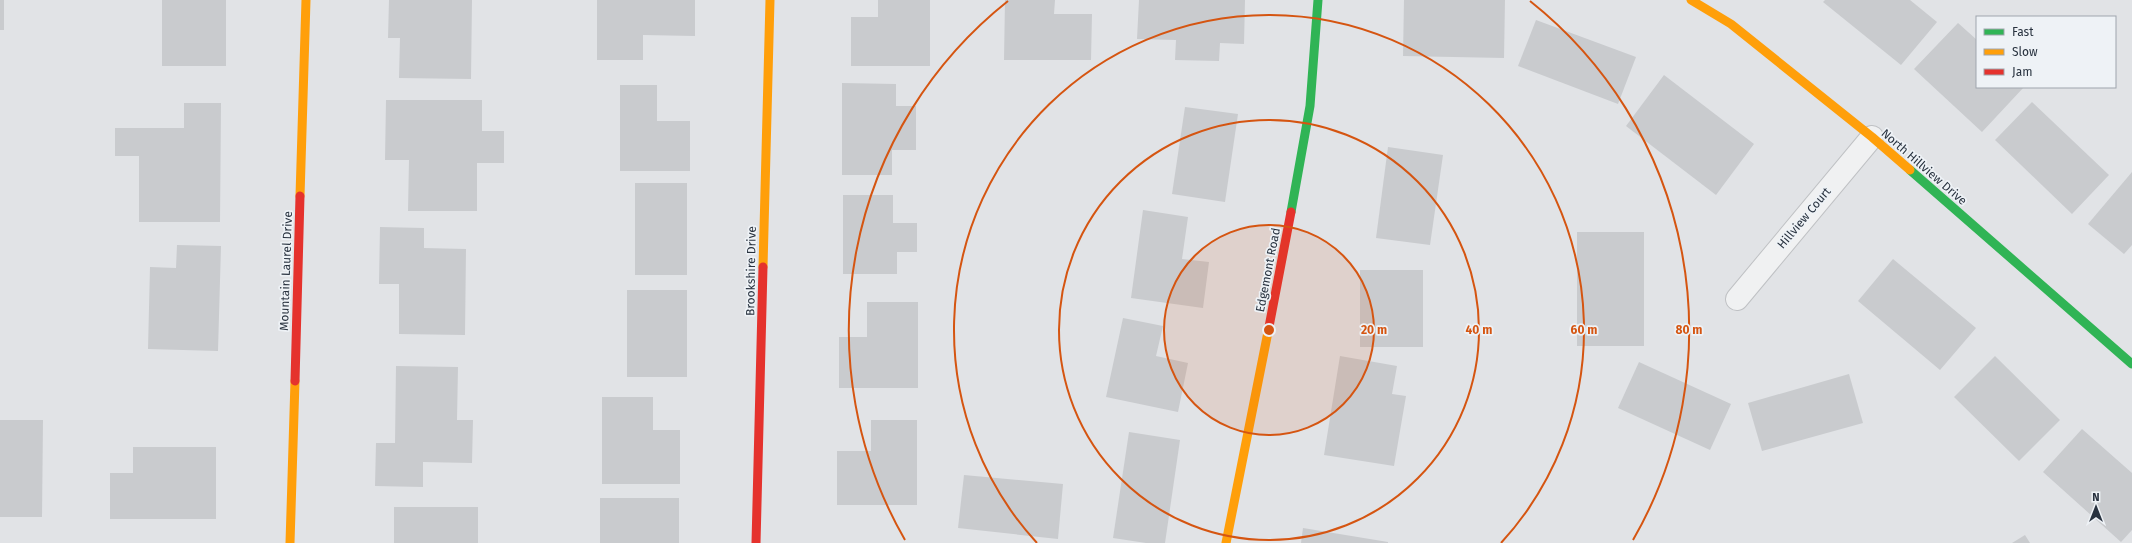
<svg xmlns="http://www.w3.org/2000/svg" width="2132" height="543" font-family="'Fira Sans',sans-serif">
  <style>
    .building { fill: #c9cbce }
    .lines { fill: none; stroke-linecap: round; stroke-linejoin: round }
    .street-casing { stroke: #bfc1c4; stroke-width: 24 }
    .street { stroke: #f0f1f2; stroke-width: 22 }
    .fast { stroke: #30b455; stroke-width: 9 }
    .slow { stroke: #ff9f0a; stroke-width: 9 }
    .jam { stroke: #e5322d; stroke-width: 9 }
    .ring { fill: none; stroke: #d55511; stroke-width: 2 }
    .labels { text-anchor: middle; stroke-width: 3.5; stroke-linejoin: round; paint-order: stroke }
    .street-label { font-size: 12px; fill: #28323f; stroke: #eef2f6 }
    .centre { fill: #d55511; stroke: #eef2f6; stroke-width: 2 }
    .ring-label { font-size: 12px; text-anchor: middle; font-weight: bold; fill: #d55511; stroke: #eef2f6; stroke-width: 3.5; stroke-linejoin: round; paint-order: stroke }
  </style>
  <rect width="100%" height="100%" fill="#e1e3e6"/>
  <g class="building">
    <rect x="0" y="0" width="4" height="30"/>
    <rect x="162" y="0" width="64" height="66"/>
    <path d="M 389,0 L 472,0 L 471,79 L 399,78 L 400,38 L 388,38 Z"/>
    <path d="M 597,0 L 695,0 L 695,36 L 643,35 L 643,60 L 597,60 Z"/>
    <path d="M 878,0 L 930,0 L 930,66 L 851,66 L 851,17 L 878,17 Z"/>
    <path d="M 1005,0 L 1055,0 L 1054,14 L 1092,14 L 1091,60 L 1004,60 Z"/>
    <path d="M 1139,0 L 1245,0 L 1244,44 L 1220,43 L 1219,61 L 1175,60 L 1176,40 L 1137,39 Z"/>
    <path d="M 1404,0 L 1505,0 L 1504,58 L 1403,56 Z"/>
    <path d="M 1825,0 L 1910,0 L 1937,22 L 1901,65 L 1823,2 Z"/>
    <path d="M 1536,20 L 1636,57 L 1618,104 L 1518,66 Z"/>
    <path d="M 1958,23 L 1977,40 L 1977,87 L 2024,87 L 1982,132 L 1914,69 Z"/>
    <path d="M 1664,75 L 1754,144 L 1716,195 L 1626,126 Z"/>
    <path d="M 842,83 L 896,84 L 896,106 L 916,106 L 916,150 L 892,150 L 892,175 L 842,175 Z"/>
    <path d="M 620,85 L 657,85 L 657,121 L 690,121 L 690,171 L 620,171 Z"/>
    <path d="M 386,100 L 482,100 L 482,131 L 504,131 L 504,163 L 477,163 L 477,211 L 408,211 L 409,160 L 385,160 Z"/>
    <path d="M 2032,102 L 2109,175 L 2072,214 L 1995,140 Z"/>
    <path d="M 184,103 L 221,103 L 220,222 L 139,222 L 139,156 L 115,156 L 115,128 L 184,128 Z"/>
    <path d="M 1185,107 L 1238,114 L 1225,202 L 1172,194 Z"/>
    <path d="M 1388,147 L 1443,155 L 1430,245 L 1376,238 Z"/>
    <path d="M 2132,172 L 2132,245 L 2124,254 L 2088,224 Z"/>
    <rect x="635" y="183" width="52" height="92"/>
    <path d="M 843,195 L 893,195 L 893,223 L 917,223 L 917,252 L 897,252 L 897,274 L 843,274 Z"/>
    <path d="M 1143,210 L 1188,217 L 1182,259 L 1209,262 L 1203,308 L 1131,298 Z"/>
    <path d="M 380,227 L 424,228 L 424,248 L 466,249 L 465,335 L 399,334 L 399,284 L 379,284 Z"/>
    <rect x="1577" y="232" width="67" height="114"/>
    <path d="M 177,245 L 221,246 L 218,351 L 148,349 L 150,267 L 176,268 Z"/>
    <path d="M 1893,259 L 1976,328 L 1940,370 L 1858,301 Z"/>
    <rect x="1360" y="270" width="63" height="77"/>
    <rect x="627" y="290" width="60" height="87"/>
    <path d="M 867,302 L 918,302 L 918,388 L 839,388 L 839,337 L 867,337 Z"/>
    <path d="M 1123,318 L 1163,326 L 1156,356 L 1188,363 L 1178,412 L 1106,397 Z"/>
    <path d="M 1340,356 L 1397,366 L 1392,394 L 1406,396 L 1394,466 L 1324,455 Z"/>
    <path d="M 1995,356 L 2060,420 L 2019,461 L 1954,397 Z"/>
    <path d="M 1639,362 L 1731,404 L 1710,450 L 1618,408 Z"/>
    <path d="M 396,366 L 458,367 L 457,420 L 473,420 L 472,463 L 423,462 L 423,487 L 375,486 L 376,443 L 395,443 Z"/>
    <path d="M 1849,374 L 1863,423 L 1762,451 L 1748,403 Z"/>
    <path d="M 602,397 L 653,397 L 653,430 L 680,430 L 680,484 L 602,484 Z"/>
    <path d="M 0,420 L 43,420 L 42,517 L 0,517 Z"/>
    <path d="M 871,420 L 917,420 L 917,505 L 837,505 L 837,451 L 871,451 Z"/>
    <path d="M 2082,429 L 2132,473 L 2132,530 L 2121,542 L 2043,472 Z"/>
    <path d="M 1129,432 L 1180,440 L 1165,543 L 1146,543 L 1113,538 Z"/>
    <path d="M 133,447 L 216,447 L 216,519 L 110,519 L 110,473 L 133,473 Z"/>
    <path d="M 964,475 L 1063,484 L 1058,539 L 958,528 Z"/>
    <rect x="600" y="498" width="79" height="45"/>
    <rect x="394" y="507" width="84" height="36"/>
    <path d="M 1303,528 L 1388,542 L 1388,543 L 1301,543 Z"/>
    <path d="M 2025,535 L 2030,543 L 2012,543 Z"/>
  </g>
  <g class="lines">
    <defs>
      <path id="street" d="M 1737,299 L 1872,137"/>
    </defs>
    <use href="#street" class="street-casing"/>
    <use href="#street" class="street"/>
    <g class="fast">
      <path d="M 1910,170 L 2132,364"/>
      <path d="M 1291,212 L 1310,106 L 1318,0"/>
    </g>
    <g class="slow">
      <path d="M 1691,0 L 1731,24 L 1872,137 L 1910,170"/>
      <path d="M 300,196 L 306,0"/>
      <path d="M 763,267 L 770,0"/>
      <path d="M 290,543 L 295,381"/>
      <path d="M 1226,543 L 1268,332"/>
    </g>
    <g class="jam">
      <path d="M 1268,332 L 1291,212"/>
      <path d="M 295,381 L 300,196"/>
      <path d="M 756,543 L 763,267"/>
    </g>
  </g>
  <circle cx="1269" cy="330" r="105" fill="#d55511" fill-opacity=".12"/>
  <g class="ring">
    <circle cx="1269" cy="330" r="105"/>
    <circle cx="1269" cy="330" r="210"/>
    <path d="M1037 543A315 315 0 1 1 1501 543"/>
    <path d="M905 540A420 420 0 0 1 1008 1M1530 1A420 420 0 0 1 1633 540"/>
  </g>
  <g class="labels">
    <g class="street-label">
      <text transform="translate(1924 167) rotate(41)" y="4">North Hillview Drive</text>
      <text transform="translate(1804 218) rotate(-50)" y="4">Hillview Court</text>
      <text transform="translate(1268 270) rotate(-79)" y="4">Edgemont Road</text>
      <text transform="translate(286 271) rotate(-88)" y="4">Mountain Laurel Drive</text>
      <text transform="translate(751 271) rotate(-89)" y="4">Brookshire Drive</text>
    </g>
  </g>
  <circle cx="1269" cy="330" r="6" class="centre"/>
  <g class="ring-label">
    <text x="1374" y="334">20 m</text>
    <text x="1479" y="334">40 m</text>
    <text x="1584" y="334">60 m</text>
    <text x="1689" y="334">80 m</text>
  </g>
  <rect x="1976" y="16" width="140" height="72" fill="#eef2f6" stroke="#9fa5ad"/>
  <rect x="1984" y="29" width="20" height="6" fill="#30b455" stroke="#9fa5ad"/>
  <text x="2012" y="36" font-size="12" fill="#28323f">Fast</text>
  <rect x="1984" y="49" width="20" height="6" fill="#ff9f0a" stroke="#9fa5ad"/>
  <text x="2012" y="56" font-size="12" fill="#28323f">Slow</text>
  <rect x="1984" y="69" width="20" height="6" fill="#e5322d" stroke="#9fa5ad"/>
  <text x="2012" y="76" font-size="12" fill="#28323f">Jam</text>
  <g transform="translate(2096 507)" stroke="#eef2f6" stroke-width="3" paint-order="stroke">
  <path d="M0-3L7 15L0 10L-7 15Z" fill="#28323f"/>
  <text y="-6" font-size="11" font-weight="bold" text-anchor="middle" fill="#28323f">N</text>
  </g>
</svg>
